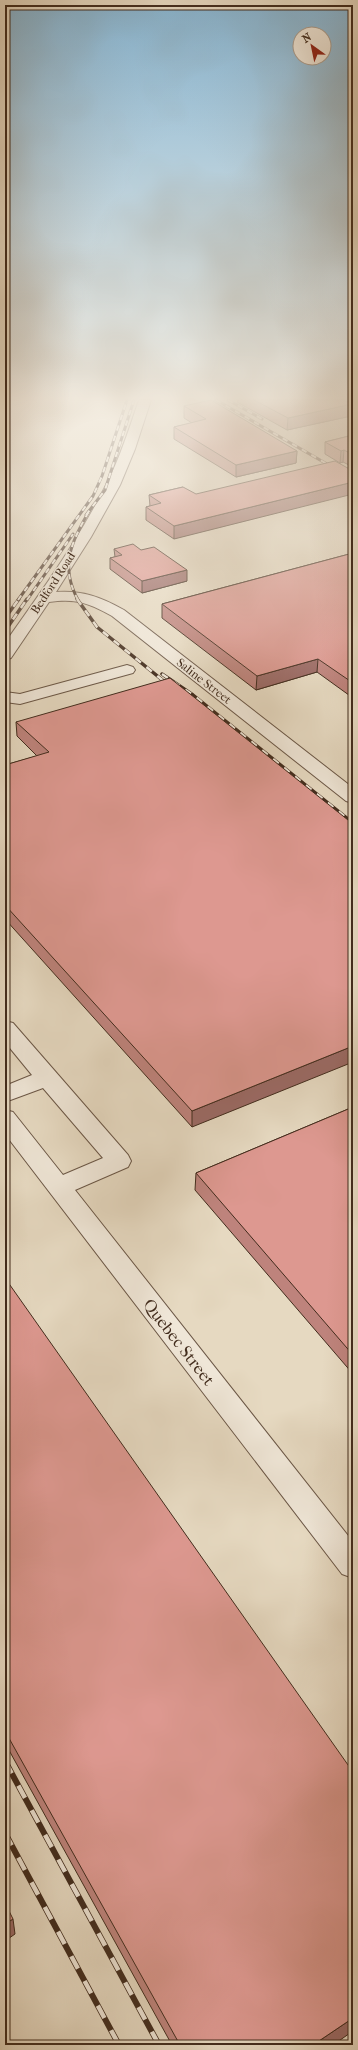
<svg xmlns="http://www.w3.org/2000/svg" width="358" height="2050" font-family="'IM FELL French Canon',serif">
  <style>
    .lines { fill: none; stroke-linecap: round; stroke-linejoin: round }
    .minor-casing { stroke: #6b5746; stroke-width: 2 }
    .minor { fill: #efe6d7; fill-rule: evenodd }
    .rail-far2-casing { stroke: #422c1d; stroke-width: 3 }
    .rail-far1-casing { stroke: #422c1d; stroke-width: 3.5 }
    .rail-casing { stroke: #422c1d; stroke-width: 6 }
    .rail-far2 { stroke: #efe6d7; stroke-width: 2; stroke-dasharray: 5.5; stroke-linecap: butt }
    .rail-far1 { stroke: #efe6d7; stroke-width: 2.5; stroke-dasharray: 7; stroke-linecap: butt }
    .rail { stroke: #efe6d7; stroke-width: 4.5; stroke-dasharray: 14; stroke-linecap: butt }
    .wall { fill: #be837c; stroke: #422c1d }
    .shaded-wall { fill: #9b6a65; stroke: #422c1d }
    .building { fill: #dd9890; stroke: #422c1d }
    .labels { text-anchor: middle; stroke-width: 3; stroke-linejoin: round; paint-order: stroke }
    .far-street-label { font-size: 12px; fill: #422c1d; stroke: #efe6d7 }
    .near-street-label { font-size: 17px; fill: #422c1d; stroke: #efe6d7 }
  </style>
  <rect width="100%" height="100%" fill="#e6d9c1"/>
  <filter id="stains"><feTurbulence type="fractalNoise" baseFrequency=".005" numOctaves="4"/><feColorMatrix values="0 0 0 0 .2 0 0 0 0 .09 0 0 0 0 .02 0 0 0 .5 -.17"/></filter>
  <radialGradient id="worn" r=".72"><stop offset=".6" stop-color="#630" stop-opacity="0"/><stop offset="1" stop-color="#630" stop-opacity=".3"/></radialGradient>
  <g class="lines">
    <defs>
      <g id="minor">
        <path d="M 139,400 L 151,400 L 135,449 L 120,485 L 91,537 L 56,592 C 82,590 101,597 124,610 L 353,788 L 353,803 L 346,801 L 112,616 C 89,603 76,598 49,602 L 11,658 L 5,660 L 5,643 C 41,592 78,541 106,485 C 120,458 129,429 139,400 Z"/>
        <path d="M 127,665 L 133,667 L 135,670 L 133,673 L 20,704 L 5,702 L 5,692 L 20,694 Z"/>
        <path d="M 5,1021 L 13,1023 L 128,1155 L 131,1161 L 128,1167 L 75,1190 L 353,1542 L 353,1578 L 342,1574 L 5,1134 L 5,1110 L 13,1112 L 63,1175 L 103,1158 L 43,1088 L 5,1102 L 5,1086 L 32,1075 L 5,1042 Z"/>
      </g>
    </defs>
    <use href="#minor" class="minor-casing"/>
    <use href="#minor" class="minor"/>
    <defs>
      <g id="rail-far2">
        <path d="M 216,400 L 353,479"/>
        <path d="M 228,400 L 262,419"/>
        <path d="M 86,515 L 105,490 L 134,400"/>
        <path d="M 18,600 L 93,496 L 102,476 L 127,400"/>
        <path d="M 27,600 L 73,534"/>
        <path d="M 78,600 C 59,565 72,542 89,511"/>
      </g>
      <g id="rail-far1">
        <path d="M 77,599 L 97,627 L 171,687"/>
        <path d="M 5,618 L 19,599"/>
        <path d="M 5,631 L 27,599"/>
        <path d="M 162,674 L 193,695 L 353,823"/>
      </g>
      <g id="rail">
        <path d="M 5,1761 L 159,2045"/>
        <path d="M 5,1833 L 119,2045"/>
      </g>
    </defs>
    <use href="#rail-far2" class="rail-far2-casing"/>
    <use href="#rail-far1" class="rail-far1-casing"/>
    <use href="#rail" class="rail-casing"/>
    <use href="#rail-far2" class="rail-far2"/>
    <use href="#rail-far1" class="rail-far1"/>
    <use href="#rail" class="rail"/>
  </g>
  <g class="wall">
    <path d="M 238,400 L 343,400 L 352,404 L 351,416 L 287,430 L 237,402 Z"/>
    <path d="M 184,406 L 297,451 L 296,463 L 236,477 L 174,439 L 174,427 L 192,423 L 184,418 Z"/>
    <path d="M 353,435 L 353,467 L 343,462 L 340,463 L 325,454 L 325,442 Z"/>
    <path d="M 183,487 L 174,539 L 146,520 L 146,507 L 150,506 L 149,495 Z"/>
    <path d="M 114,549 L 187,581 L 142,593 L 110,569 L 110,558 L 115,557 Z"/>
    <path d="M 353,553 L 353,698 L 317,672 L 256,690 L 162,618 L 162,604 Z"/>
    <path d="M 16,722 L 353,824 L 192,1127 L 5,919 L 5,765 L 37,756 L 17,736 Z"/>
    <path d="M 353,1107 L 353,1374 L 195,1190 L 196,1173 Z"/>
    <path d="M 5,1278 L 333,2045 L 172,2045 L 5,1743 Z"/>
  </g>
  <g class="shaded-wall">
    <path d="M 352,404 L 351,416 L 287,430 L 288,418 Z"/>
    <path d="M 344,450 L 343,462 L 340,463 L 341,451 Z"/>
    <path d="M 297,451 L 296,463 L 236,477 L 236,465 Z"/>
    <path d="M 353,482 L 353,494 L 174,539 L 174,526 Z"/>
    <path d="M 187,570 L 187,581 L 142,593 L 142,581 Z"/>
    <path d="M 318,659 L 317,672 L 256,690 L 257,676 Z"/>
    <path d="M 353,1046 L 353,1062 L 192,1127 L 192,1111 Z"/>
    <path d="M 13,1919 L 15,1934 L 5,1941 L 5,1924 Z"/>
    <path d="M 353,2018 L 353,2031 L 333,2045 L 313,2045 Z"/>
  </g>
  <g class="building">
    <path d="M 211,400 L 297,451 L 236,465 L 174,427 L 206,419 L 184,406 Z"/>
    <path d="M 254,400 L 343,400 L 352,404 L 288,418 Z"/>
    <path d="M 353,435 L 353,455 L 344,450 L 341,451 L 325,442 Z"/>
    <path d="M 335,461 L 353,471 L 353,482 L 174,526 L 146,507 L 161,503 L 149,495 L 183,487 L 196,494 Z"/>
    <path d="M 133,544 L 141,550 L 154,547 L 187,570 L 142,581 L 110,558 L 122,555 L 114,549 Z"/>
    <path d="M 353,553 L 353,683 L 318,659 L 257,676 L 162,604 Z"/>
    <path d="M 170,678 L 353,824 L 353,1046 L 192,1111 L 5,905 L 5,765 L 49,752 L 16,722 Z"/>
    <path d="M 353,1107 L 353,1355 L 196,1173 Z"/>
    <path d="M 5,1278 L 353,1772 L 353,2018 L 313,2045 L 180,2045 L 5,1731 Z"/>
    <path d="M 5,1903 L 13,1919 L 5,1924 Z"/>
  </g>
  <linearGradient id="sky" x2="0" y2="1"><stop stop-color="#87b6d4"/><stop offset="0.58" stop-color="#f4eee3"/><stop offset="1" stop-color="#f4eee3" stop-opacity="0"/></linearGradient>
  <rect width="358" height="687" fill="url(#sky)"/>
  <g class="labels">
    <g class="far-street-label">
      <text transform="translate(53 583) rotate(-57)" y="4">Bedford Road</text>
      <text transform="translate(204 681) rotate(38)" y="4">Saline Street</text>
    </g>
    <g class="near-street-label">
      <text transform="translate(179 1342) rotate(52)" y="6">Quebec Street</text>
    </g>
  </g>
  <rect width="358" height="2050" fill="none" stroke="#e6d9c1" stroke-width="20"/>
  <rect x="6" y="6" width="346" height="2038" fill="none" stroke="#422c1d" stroke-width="2"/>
  <rect x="10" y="10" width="338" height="2030" fill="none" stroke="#422c1d"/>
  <g transform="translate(312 46) rotate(327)"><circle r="19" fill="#efe6d7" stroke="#aa9c8d"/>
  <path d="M0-3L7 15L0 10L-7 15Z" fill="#8f2418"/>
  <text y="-6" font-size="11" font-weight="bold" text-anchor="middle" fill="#422c1d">N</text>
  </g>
  <rect width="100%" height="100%" filter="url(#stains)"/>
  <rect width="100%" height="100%" fill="url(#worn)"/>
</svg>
